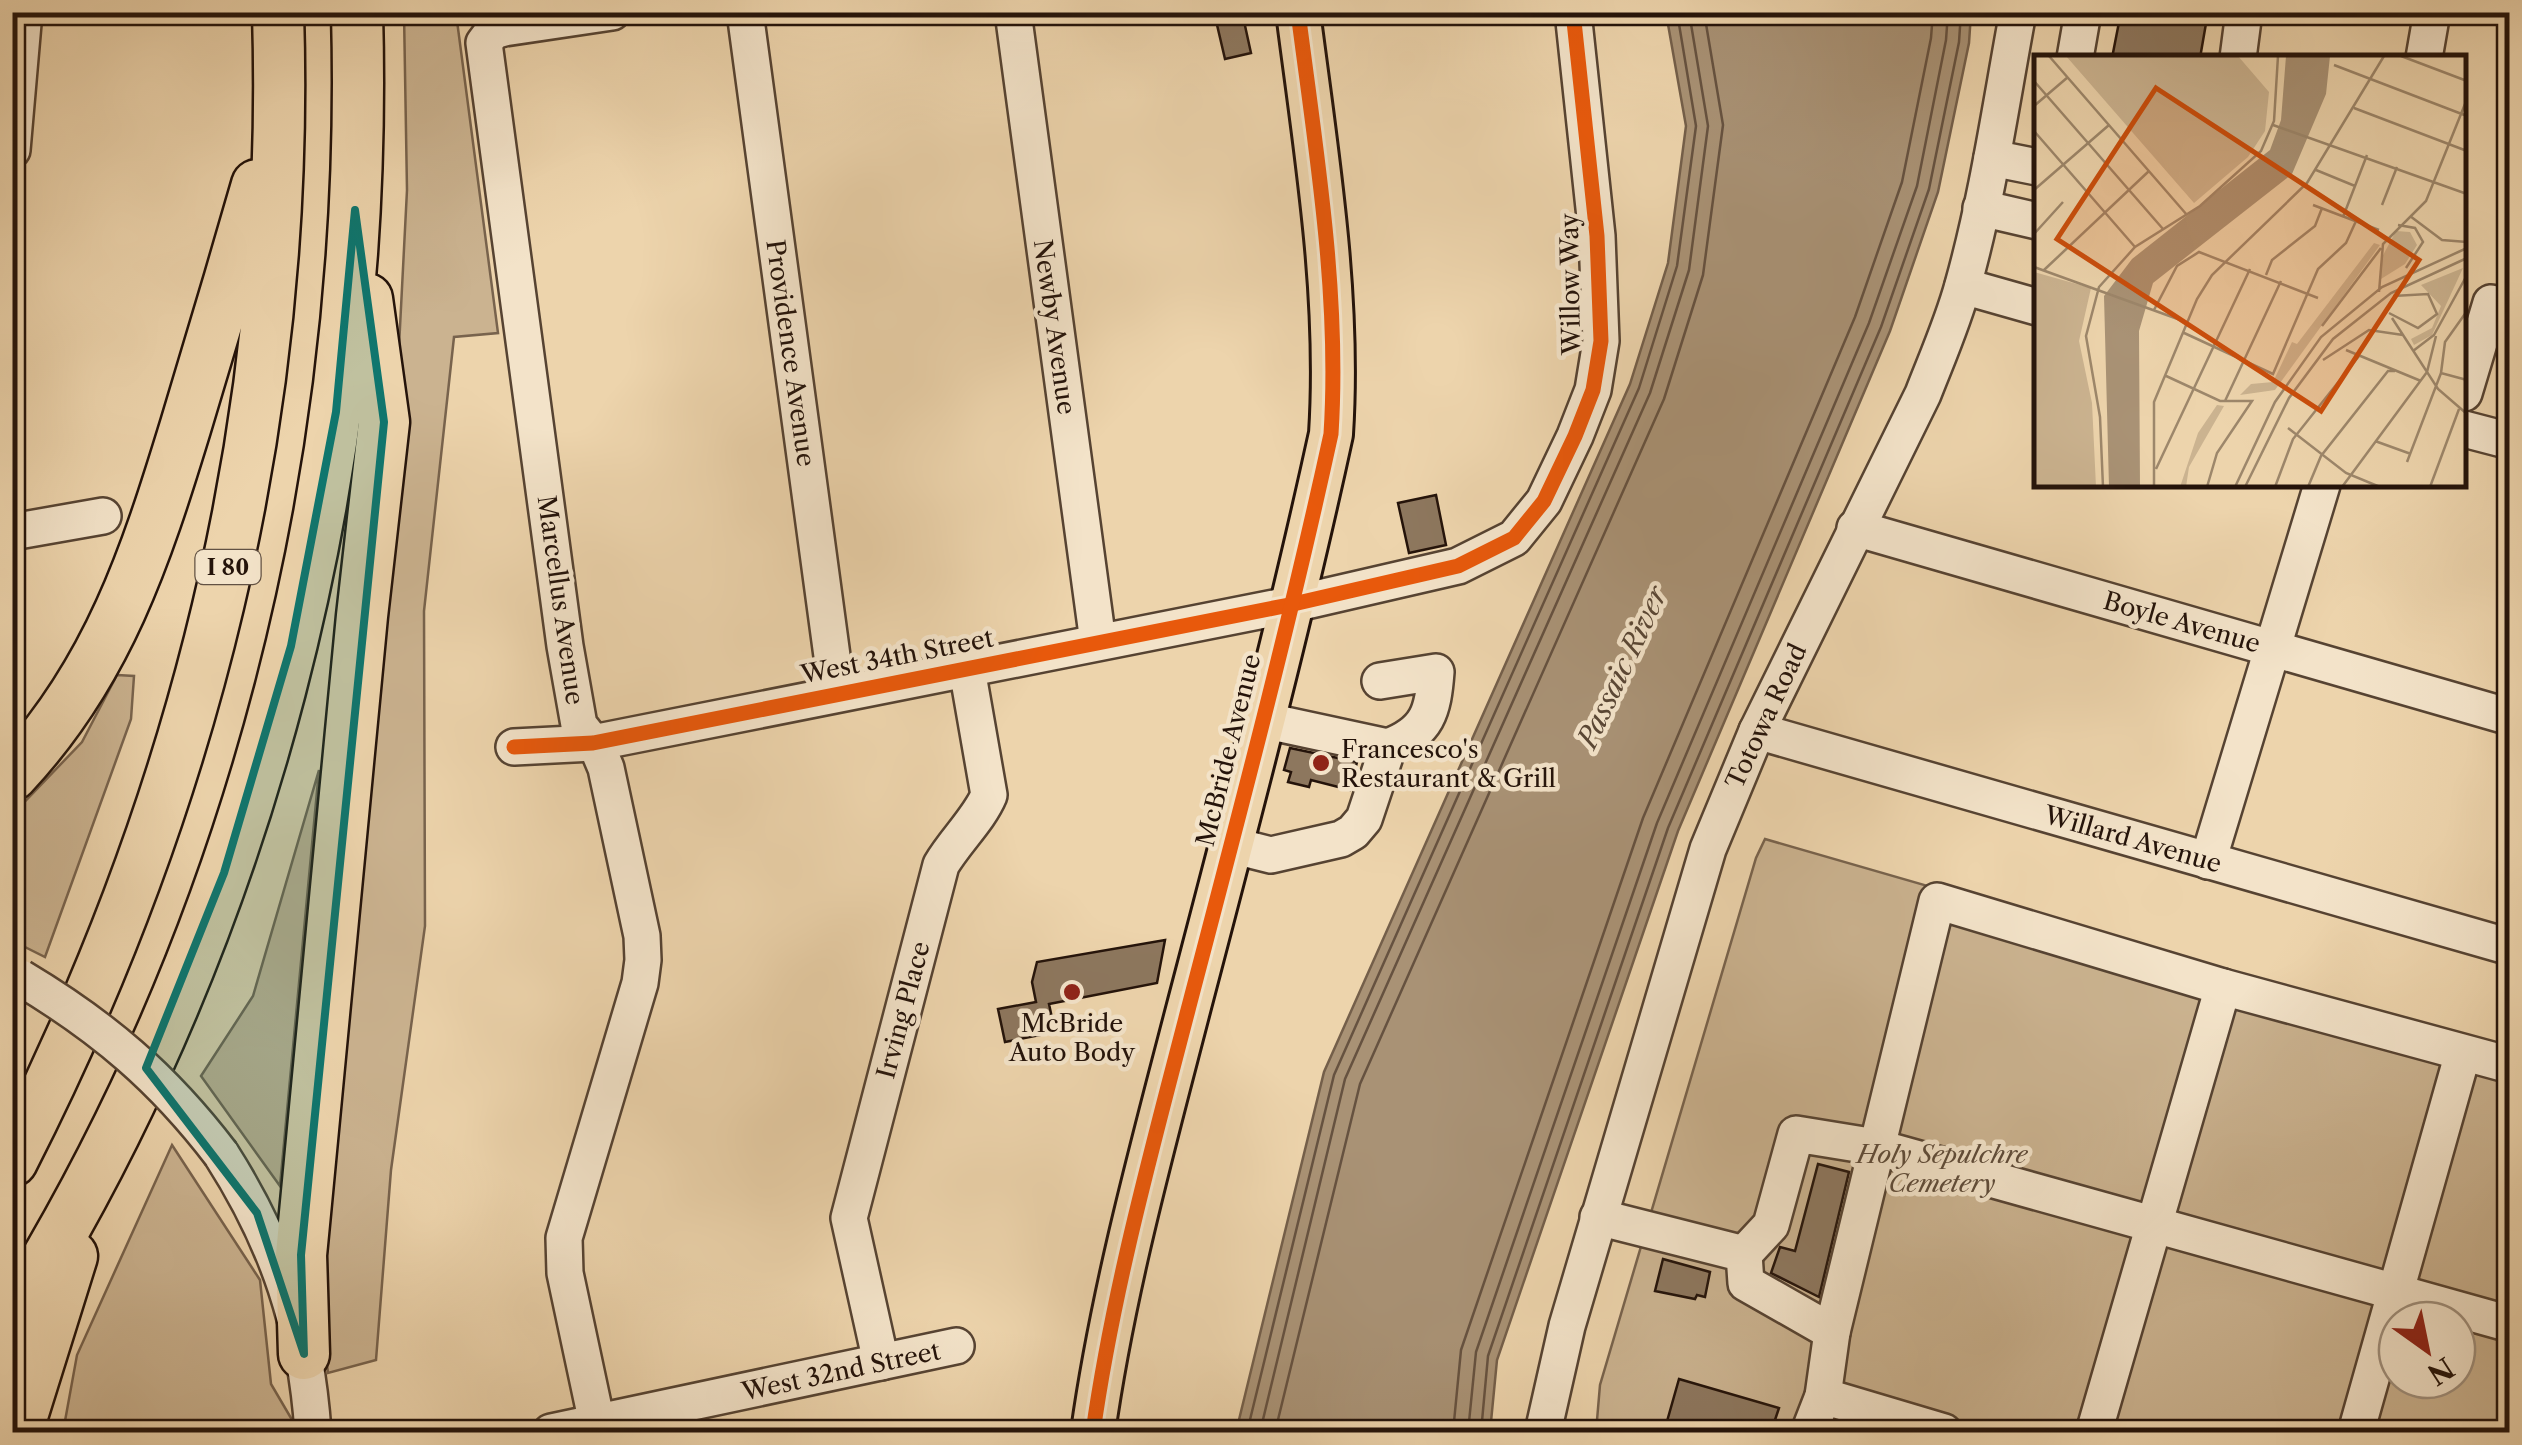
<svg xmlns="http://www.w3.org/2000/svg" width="2522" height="1445" font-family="'Libre Caslon Text',serif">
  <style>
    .green { fill: #cbb390; stroke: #78634d; stroke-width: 2.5; fill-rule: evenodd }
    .water { fill: #a99275; stroke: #745f4a; stroke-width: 2.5 }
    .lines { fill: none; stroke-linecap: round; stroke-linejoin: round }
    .shore { stroke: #665240; stroke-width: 2.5 }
    .building { fill: #8d775e; stroke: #24130a; stroke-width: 2.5 }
    .minor-casing { stroke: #564332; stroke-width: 40 }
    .major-casing { stroke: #24130a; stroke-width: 48 }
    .highway-casing { stroke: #24130a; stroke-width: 55 }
    .minor { stroke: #f3e3c9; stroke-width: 35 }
    .major { stroke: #edd4ac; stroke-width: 42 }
    .highway { stroke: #edd4ac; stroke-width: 50 }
    .minor-bridge-casing { stroke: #564332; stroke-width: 40; stroke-linecap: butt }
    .minor-bridge { stroke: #f3e3c9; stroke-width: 35 }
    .cycleway-casing { stroke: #f3e3c9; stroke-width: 21 }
    .cycleway { stroke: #e8590c; stroke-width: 15 }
    .marked { fill: #0f766e; fill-opacity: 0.2; stroke: #0f766e; stroke-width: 8; stroke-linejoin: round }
    .poi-dot { fill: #8f2418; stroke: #f3e3c9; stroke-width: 4 }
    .labels { text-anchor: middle; stroke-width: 9; stroke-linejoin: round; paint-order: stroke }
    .shield { fill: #f3e3c9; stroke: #625143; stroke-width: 2.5 }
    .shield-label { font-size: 22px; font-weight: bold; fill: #24130a }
    .street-label { font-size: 25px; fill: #24130a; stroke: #f3e3c9 }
    .poi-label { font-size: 25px; fill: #24130a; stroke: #f3e3c9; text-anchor: start }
    .park-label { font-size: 25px; font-style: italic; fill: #5e4b39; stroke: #f3e3c9 }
    .water-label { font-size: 28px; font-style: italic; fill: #594635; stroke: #f3e3c9 }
    .inset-road { fill: none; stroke: #9d876b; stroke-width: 2.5 }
    .view { fill: #cb4e0c; fill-opacity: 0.15; stroke: #cb4e0c; stroke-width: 5 }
    .inset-edge { fill: none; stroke: #24130a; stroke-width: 5 }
  </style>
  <rect width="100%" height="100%" fill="#edd4ac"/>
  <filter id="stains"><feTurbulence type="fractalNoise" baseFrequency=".002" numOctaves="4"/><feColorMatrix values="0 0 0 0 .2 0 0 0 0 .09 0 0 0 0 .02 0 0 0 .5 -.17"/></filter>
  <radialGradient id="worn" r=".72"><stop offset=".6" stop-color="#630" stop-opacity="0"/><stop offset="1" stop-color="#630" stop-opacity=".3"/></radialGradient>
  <g class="green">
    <path d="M 404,13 L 456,13 L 498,333 L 454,337 L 424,611 L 425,926 L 391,1170 L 376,1360 L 328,1373 L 320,1308 L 393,464 L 407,190 Z"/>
    <path d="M 117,675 L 134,676 L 131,719 L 45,957 L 13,941 L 13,814 L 82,742 Z"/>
    <path d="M 319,770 L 280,1186 L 201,1076 L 253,996 Z"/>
    <path d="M 1765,839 L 2509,1054 L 2509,1432 L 1596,1432 L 1600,1385 L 1756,858 ZM 2397,1320 L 2457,1320 L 2457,1380 L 2397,1380 Z"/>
    <path d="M 172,1145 L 260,1280 L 271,1384 L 291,1418 L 295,1432 L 63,1432 L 77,1355 Z"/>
  </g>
  <path class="water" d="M 1666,13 L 1971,13 L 1969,43 L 1938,192 L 1890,331 L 1678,831 L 1497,1360 L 1490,1432 L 1236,1432 L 1324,1072 L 1630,384 L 1668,263 L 1686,126 Z"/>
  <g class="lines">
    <g class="shore">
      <path d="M 1247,1432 L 1334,1075 L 1639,388 L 1677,266 L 1696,126 L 1677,12"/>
      <path d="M 1260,1432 L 1345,1079 L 1650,393 L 1689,270 L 1708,126 L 1689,12"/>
      <path d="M 1275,1432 L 1360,1084 L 1664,399 L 1703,275 L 1723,125 L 1704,12"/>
      <path d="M 1453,1432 L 1461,1350 L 1643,818 L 1855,317 L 1902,182 L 1931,38 L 1933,12"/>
      <path d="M 1468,1432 L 1476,1352 L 1657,823 L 1869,323 L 1917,186 L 1946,40 L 1948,12"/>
      <path d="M 1481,1432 L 1488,1356 L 1668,828 L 1881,327 L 1929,189 L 1959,42 L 1961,12"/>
    </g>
  </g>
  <g class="building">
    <path d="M 1214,12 L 1242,12 L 1251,53 L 1225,59 Z"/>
    <path d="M 2121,12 L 2208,12 L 2200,58 L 2112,58 Z"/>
    <path d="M 1436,495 L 1446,545 L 1409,553 L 1398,503 Z"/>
    <path d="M 1290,748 L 1357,762 L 1350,790 L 1311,780 L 1309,787 L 1288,782 L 1291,772 L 1284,770 Z"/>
    <path d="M 1165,940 L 1157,983 L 1049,1004 L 1055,1032 L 1005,1042 L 998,1009 L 1036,1002 L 1032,982 L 1037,962 Z"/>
    <path d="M 1818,1164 L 1849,1172 L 1819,1297 L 1771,1273 L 1780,1247 L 1795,1251 Z"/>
    <path d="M 1663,1259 L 1710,1272 L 1705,1297 L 1697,1295 L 1695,1299 L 1655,1291 Z"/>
    <path d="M 1679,1379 L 1779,1408 L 1771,1432 L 1664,1432 Z"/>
  </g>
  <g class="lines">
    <defs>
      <g id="minor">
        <path d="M 745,12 L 837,693"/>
        <path d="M 1013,12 L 1098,642"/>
        <path d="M 2075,58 L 2083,12"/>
        <path d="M 2238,58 L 2244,12"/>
        <path d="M 2424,58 L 2432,12"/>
        <path d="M 12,150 L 24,12"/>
        <path d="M 1992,158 L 2037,167"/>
        <path d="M 1981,208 L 2037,221"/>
        <path d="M 1963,286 L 2037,307"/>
        <path d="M 2464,393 L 2491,303"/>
        <path d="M 2464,429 L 2510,441"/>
        <path d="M 1855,528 L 2510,717"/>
        <path d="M 12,532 L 103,516"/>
        <path d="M 1380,681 L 1436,672 C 1433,711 1428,732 1388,747"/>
        <path d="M 1757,731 L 2510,947"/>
        <path d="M 514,747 L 593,743 L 1289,605 L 1458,566 L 1514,538 L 1544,501 L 1575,436 L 1593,390 L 1601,341 L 1597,236 L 1573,12"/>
        <path d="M 1231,845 L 1271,855 L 1341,839 L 1353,832 L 1364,819 L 1388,747 L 1262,720"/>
        <path d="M 2208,861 L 2322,485"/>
        <path d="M 221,1154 C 278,1243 306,1327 313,1432"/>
        <path d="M 1598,1217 L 1744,1254 L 1746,1283 L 1832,1332 L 1823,1396 L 1809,1432"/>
        <path d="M 1744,1254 L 1771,1225 L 1796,1134 L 1876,1147 L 2510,1324"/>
        <path d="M 1832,1332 L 1937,901 L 2223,987 L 2510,1065"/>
        <path d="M 881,1362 L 849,1218 L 941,865 C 955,841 979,819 989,795 L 967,669"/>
        <path d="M 1823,1396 L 1944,1432"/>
        <path d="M 597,1423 L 565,1273 L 564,1238 L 640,983 L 643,960 L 642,936 L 606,768 L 598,749 L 579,725 L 565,646 L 484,43 L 493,31 L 504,28 L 612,12"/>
        <path d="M 551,1432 L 956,1346"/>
        <path d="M 1543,1432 L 1567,1326 L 1708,849 L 1757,731 L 1923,394 C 1937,358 1953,322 1963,285 C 1988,196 2001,103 2018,12"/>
        <path d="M 2094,1432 L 2223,987"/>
        <path d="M 2356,1432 L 2463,1053"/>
      </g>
      <path id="major" d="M 1093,1432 C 1113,1290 1152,1149 1188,1010 C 1238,819 1289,627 1331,434 C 1340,294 1316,152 1298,12"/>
      <g id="highway">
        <path d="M 12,775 C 108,673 146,556 186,425 C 210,346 234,265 257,185"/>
        <path d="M 12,1161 C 195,802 291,417 278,12"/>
        <path d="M 12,1317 C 254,929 370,468 357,12"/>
        <path d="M 304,1354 L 301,1255 L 362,616 L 384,422 L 367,299"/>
        <path d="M 17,1432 L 72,1256"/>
      </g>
    </defs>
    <use href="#minor" class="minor-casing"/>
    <use href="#major" class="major-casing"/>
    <use href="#highway" class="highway-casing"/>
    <use href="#minor" class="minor"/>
    <use href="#major" class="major"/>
    <use href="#highway" class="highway"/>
    <defs>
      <path id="minor-bridge" d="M 21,978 C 103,1027 163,1078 221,1154"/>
    </defs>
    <use href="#minor-bridge" class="minor-bridge-casing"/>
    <use href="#minor-bridge" class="minor-bridge"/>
    <defs>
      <g id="cycleway">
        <path d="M 514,747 L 593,743 L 1289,605 L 1458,566 L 1514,538 L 1544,501 L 1575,436 L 1593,390 L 1601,341 L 1597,236 L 1573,12"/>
        <path d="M 1093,1432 C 1113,1290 1152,1149 1188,1010 C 1238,819 1289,627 1331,434 C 1340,294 1316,152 1298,12"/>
      </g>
    </defs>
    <use href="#cycleway" class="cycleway-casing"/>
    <use href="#cycleway" class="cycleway"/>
  </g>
  <path class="marked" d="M 355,210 L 384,422 L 301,1255 L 304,1354 L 257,1213 L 146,1068 L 224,873 L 291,646 L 336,412 Z"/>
  <g class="poi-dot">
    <circle cx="1321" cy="763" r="10"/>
    <circle cx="1072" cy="992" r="10"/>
  </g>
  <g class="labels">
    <rect class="shield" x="195.5" y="550" width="65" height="34" rx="8"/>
    <g class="shield-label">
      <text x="228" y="575">I 80</text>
    </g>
    <g class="street-label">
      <text transform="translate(1570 284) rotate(-91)" y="9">Willow Way</text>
      <text transform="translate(1055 327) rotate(82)" y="9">Newby Avenue</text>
      <text transform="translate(791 353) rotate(82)" y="9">Providence Avenue</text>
      <text transform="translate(561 600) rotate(82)" y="9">Marcellus Avenue</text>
      <text transform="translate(2182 622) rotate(16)" y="9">Boyle Avenue</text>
      <text transform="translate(897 656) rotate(-11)" y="9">West 34th Street</text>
      <text transform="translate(1766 716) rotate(-65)" y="9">Totowa Road</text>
      <text transform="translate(1228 750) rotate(-76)" y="9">McBride Avenue</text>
      <text transform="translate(2133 839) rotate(16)" y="9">Willard Avenue</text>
      <text transform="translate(903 1010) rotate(-75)" y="9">Irving Place</text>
      <text transform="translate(841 1371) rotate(-12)" y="9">West 32nd Street</text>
    </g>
    <g class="poi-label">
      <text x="1341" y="758">Francesco's<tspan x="1341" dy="29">Restaurant &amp; Grill</tspan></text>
      <text x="1072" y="1032" text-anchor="middle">McBride<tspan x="1072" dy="29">Auto Body</tspan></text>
    </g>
    <g class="park-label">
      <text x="1942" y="1163">Holy Sepulchre<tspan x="1942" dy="29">Cemetery</tspan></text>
    </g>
    <g class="water-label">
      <text transform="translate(1622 667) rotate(-65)" y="10">Passaic River</text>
    </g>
  </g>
  <g transform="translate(2034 55)">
    <rect width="432" height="432" fill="#edd4ac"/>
    <path d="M 32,1 L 204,1 L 235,37 L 231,76 L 214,102 L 160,148 ZM 362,176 L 376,177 L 383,190 L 371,209 L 347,224 L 347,204 ZM 340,188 L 346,190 L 241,335 L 206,340 L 217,329 L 239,327 L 258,287 L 263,289 ZM 429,213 L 398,280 L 380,290 L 377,284 L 398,273 L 407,251 L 387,230 ZM 0,217 L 57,233 L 45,286 L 58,348 L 62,432 L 0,432 ZM 183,350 L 190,351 L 155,412 L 152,432 L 146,432 L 164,378 Z" fill="#cbb390"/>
    <path d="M 252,1 L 296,1 L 292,39 L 258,119 L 119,228 L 105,276 L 106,432 L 75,432 L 70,241 L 98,204 L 236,95 L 247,65 Z" fill="#a99275"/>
    <path class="inset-road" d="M 15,1 L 153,160M 367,1 L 433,26M 300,10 L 433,61M 0,26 L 129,174M 0,51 L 34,22M 320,53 L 433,96M 239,70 L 433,139M 0,76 L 101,192M 282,115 L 321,131M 0,135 L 75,70M 279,150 L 345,175M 348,150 L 363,112M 376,161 L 408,185 L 433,187M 309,162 L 333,100M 364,170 L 381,173 L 389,187 L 372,213M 0,179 L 29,147M 0,212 L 152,267M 10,215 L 115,116M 232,220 L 238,205 L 281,171 L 288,153M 345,237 L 349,189 L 392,146 L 433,44M 120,255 L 143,211 L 165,197 L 284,243M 355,258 L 384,273 L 403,259 L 394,239 L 359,241M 358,263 L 404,334 L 433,359M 288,271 L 347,193M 148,277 L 239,319 L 284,214 L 312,188 L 322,166M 312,295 L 387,326M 379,296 L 400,280 L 433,220M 289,305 L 335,275 L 369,280M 393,317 L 402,281M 407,318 L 411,287 L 433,256M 130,320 L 186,346 L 218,346 L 183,398 L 173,432M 191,346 L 247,226M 254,373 L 312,418 L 346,432M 341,386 L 377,399M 373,407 L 407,318 L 433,325M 122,414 L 216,214M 69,432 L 66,362 L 52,281 L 65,232 L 101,192 L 166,151 L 227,96 L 240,66 L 244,1M 120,432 L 120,347 L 163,244 L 178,220 L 273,128 L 350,1M 201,432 L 241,347 L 287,282 L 348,232 L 433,193M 211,432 L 255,343 L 299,284 L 357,238 L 433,203M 241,432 L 259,384 L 325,301M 274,432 L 287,401 L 354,316 L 361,316M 308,432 L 393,317M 396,432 L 425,354"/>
    <path class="view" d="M 122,33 L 385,205 L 287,356 L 23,184 Z"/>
    <rect width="432" height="432" class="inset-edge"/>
  </g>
  <rect width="2522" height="1445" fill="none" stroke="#edd4ac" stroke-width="50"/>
  <rect x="15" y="15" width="2492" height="1415" fill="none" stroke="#24130a" stroke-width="5"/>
  <rect x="25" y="25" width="2472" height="1395" fill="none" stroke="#24130a" stroke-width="2.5"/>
  <g transform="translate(2427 1350) rotate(147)"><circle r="48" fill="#f3e3c9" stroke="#a0907d" stroke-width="2.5"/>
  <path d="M0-8L18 38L0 25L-18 38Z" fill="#8f2418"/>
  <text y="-15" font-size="28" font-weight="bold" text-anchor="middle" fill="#24130a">N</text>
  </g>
  <rect width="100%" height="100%" filter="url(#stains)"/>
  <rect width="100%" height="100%" fill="url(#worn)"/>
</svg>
